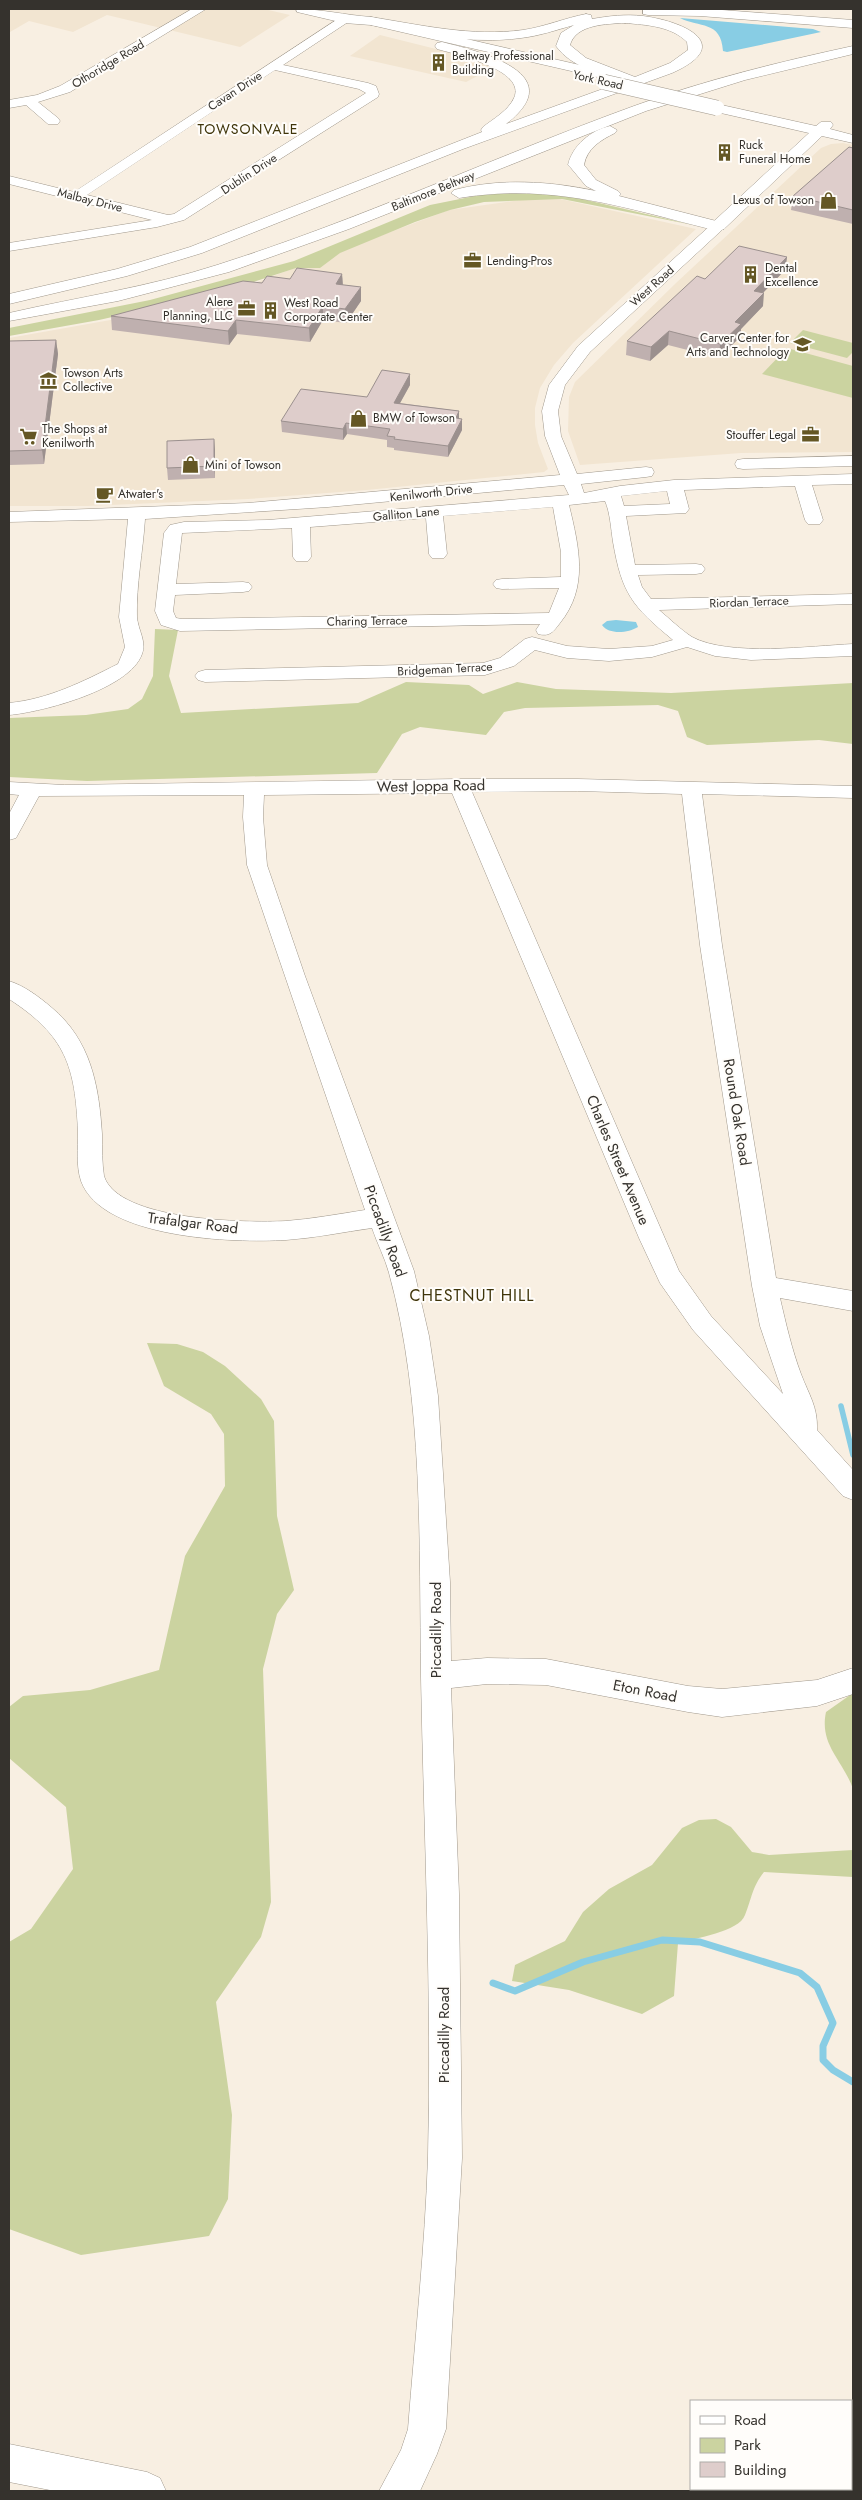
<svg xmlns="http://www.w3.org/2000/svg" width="862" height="2500" font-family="Jost,sans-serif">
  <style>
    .built { fill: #f2e5d1 }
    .green { fill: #cbd3a0 }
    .water { fill: #88cde4 }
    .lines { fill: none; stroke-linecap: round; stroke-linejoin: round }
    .stream-far1 { stroke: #88cde4; stroke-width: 5.5 }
    .stream { stroke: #88cde4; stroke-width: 7 }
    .minor-casing { stroke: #a0988c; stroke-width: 1 }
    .major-casing { stroke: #a0988c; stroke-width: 1 }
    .highway-casing { stroke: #a0988c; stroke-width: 1 }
    .minor { fill: #fff; fill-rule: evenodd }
    .major { fill: #fff; fill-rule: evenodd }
    .highway { fill: #fff; fill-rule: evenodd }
    .major-bridge-casing { stroke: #a0988c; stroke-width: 16; stroke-linecap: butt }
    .major-bridge { stroke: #fff; stroke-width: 15 }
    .wall { fill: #bfb0af }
    .shaded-wall { fill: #9b908e }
    .building { fill: #decdcb; stroke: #9b908e }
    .labels { text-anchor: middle; stroke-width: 4; stroke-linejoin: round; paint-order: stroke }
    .far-poi-label { font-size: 12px; fill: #35322d; stroke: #fffdfa; text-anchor: start }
    .far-street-label { font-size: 12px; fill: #35322d; stroke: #fffdfa }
    .far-neighbourhood-label { font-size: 14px; letter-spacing: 1px; fill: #3f350a; stroke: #fffdfa }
    .street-label { font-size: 15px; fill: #35322d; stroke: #fffdfa }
    .neighbourhood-label { font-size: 16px; letter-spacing: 1px; fill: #3f350a; stroke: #fffdfa }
  </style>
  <rect width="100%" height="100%" fill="#f8efe2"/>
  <g class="built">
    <path d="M 9,9 L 264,9 L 290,15 L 240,47 L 107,15 L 73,32 L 29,21 L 10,32 Z"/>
    <path d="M 380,35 L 480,60 L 490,65 L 491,69 L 466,82 L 350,56 Z"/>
    <path d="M 843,143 L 853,145 L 853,452 L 741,453 L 580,465 L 568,431 L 569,397 L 575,382 L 676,283 L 821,148 L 831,144 Z"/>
    <path d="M 534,198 L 560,199 L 696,229 L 573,343 L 554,365 L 540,388 L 535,408 L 535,425 L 538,443 L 548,469 L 544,472 L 367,490 L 248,499 L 87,506 L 9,506 L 9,338 L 133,316 L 228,293 L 449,210 Z"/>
  </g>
  <g class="green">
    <path d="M 548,191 L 693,225 L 562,199 L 484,202 L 450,210 L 415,222 L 340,253 L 320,268 L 296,268 L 223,292 L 99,320 L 9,336 L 9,328 L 150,300 L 294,261 L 430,205 L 490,193 Z"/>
    <path d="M 803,330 L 853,343 L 853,352 L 847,358 L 790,343 Z"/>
    <path d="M 787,348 L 853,366 L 853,398 L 762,374 Z"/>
    <path d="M 155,629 L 178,630 L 169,676 L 181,713 L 358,703 L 406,682 L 469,685 L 483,694 L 517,682 L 556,689 L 671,693 L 853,683 L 853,744 L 819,740 L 707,745 L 687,737 L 678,711 L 658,705 L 525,708 L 504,712 L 486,735 L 420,727 L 402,734 L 377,773 L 87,781 L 9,777 L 9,718 L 86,715 L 128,709 L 142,699 L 153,676 Z"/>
    <path d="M 147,1343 L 177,1344 L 203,1352 L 225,1366 L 261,1399 L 274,1421 L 277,1516 L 294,1590 L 277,1614 L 263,1669 L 271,1902 L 261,1937 L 216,2002 L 232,2115 L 228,2199 L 209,2236 L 81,2255 L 9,2229 L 9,1942 L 31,1929 L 73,1869 L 66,1807 L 9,1758 L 9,1707 L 23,1696 L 90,1690 L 159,1670 L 185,1556 L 225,1486 L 224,1434 L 211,1414 L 164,1386 Z"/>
    <path d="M 853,1693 L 853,1789 C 843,1760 819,1745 826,1712 Z"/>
    <path d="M 716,1819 L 731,1827 L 752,1852 L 769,1855 L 853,1850 L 853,1877 L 764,1872 C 752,1887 752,1898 745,1915 C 739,1932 695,1938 678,1943 L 674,1996 L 642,2014 L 569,1990 L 512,1981 L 515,1965 L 565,1941 L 583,1912 L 609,1889 L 652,1865 L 682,1828 L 699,1820 Z"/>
  </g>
  <g class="water">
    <path d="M 680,18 L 813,29 L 821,32 L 727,52 L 723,51 C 721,20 699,28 680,18 Z"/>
    <path d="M 616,620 L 636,622 L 638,627 C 628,633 609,635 602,625 L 607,621 Z"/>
  </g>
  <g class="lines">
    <path class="stream-far1" d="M 841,1406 L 853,1455"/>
    <path class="stream" d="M 493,1983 L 515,1991 L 583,1962 L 662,1940 L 700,1942 L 800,1973 L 817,1987 L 833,2023 L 823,2046 L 823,2060 L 833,2070 L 853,2082"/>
    <defs>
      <g id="minor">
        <path d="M 192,9 L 206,9 L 70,92 L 38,102 L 58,118 L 60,121 L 58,124 L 48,124 L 26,105 L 9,108 L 9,100 L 37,95 L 60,86 Z"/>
        <path d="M 344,15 L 350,19 L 348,22 L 283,65 L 368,83 L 376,86 L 379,94 L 378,97 L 184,220 L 157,227 L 9,251 L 9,243 L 152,220 L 9,184 L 9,176 L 74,192 ZM 275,70 L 359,89 L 366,93 L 174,214 L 168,215 L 87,195 Z"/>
        <path d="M 718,222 L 723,223 L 725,226 L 723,229 L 590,352 L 565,385 L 558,411 L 561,436 L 577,474 L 646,467 L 652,468 L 654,472 L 652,476 L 646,477 L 581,484 L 584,493 L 620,486 L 674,480 L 853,474 L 853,484 L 812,485 L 823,520 L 820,524 L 808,524 L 805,520 L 795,486 L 684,490 L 689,509 L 686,513 L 626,516 L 635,565 L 696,564 L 702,565 L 705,569 L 702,573 L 696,574 L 638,575 L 642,587 L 651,599 L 853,594 L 853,604 L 659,610 C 670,619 681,630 692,637 C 729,657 811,646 853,644 L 853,656 L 751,660 L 715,656 L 687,647 L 652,657 L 609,661 L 567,658 L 535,650 L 514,666 L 485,675 L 205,682 L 198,680 L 195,676 L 198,672 L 205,670 L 483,663 L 500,658 L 525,639 L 532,637 L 567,646 L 609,649 L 652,646 L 673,640 C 632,606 622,594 613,542 C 611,529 610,512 605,501 L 569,505 C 579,547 589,587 560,623 C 553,632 550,637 538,634 L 536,630 L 540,624 L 180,631 L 161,625 L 155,611 L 164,533 L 170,525 L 184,522 L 268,520 L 569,495 L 564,485 L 328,507 L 145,519 C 143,551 136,585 137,617 C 138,630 147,642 142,654 C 130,689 43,712 9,715 L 9,703 C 49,699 82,682 118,664 L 125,647 L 119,617 L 128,519 L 9,522 L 9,512 L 248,503 L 560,475 L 545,436 L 542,411 L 549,385 L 578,346 L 713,223 ZM 667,491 L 670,504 L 624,506 L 621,496 ZM 553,507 L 561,552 L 561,577 L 502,579 L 496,580 L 493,584 L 496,588 L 502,589 L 559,588 L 549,613 L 182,619 L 176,618 L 173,611 L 175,595 L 243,592 L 249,591 L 252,587 L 249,583 L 243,582 L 176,584 L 182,533 L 292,528 L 293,557 L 296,561 L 308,561 L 311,557 L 310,527 L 426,518 L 429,554 L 432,558 L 444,558 L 447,554 L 443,516 Z"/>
        <path d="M 853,456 L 853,466 L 743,469 L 737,468 L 735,464 L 737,460 L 743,459 Z"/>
        <path d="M 459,779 L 578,779 L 853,786 L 853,798 L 702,794 L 722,945 L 776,1278 L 853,1291 L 853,1311 L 780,1298 C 786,1324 792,1350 801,1374 C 809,1395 818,1407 817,1430 L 853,1470 L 853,1500 L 843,1496 L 693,1330 L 660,1283 L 639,1238 L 452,793 L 264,795 L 263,817 L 267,865 L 305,976 L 414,1271 L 429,1336 L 438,1396 L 450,1582 L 451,1661 L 487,1658 L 546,1659 L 688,1686 L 722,1689 L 817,1680 L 853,1668 L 853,1694 L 817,1706 L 722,1717 L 688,1712 L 546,1685 L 487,1684 L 451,1688 L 459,1894 L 462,2158 L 446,2429 L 437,2454 L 420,2491 L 379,2491 L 401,2450 L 408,2429 C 415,2339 425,2247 428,2157 C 432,1997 424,1837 421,1677 C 419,1546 424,1400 389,1273 C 385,1258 377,1243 372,1228 C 343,1232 315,1238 286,1240 C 234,1243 102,1239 81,1181 C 76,1166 78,1148 78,1132 C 75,1066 66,1036 9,999 L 9,981 C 25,986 39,997 51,1007 C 91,1040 99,1086 102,1134 C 102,1148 102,1163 104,1176 C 118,1221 247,1223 286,1221 C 312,1219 339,1214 365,1210 L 247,865 L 243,817 L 244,795 L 39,796 L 16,838 L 9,840 L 9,814 L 19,795 L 9,794 L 9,782 L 64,785 ZM 578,791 L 682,794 L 700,945 L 752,1286 L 760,1326 L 783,1394 L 711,1316 L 679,1271 L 472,792 Z"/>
        <path d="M 9,2444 L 147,2472 L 160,2478 L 166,2491 L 55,2491 L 9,2482 Z"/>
      </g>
      <g id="major">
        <path d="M 296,9 C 321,9 345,15 371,17 L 632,77 L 639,81 L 632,85 L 371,25 L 344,23 L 297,12 Z"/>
        <path d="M 717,104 L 816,126 L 821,122 L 831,122 L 833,125 L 830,129 L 853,135 L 853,143 L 822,136 L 724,229 L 712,229 L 710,226 L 712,223 L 809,133 L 712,111 L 710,108 L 712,105 Z"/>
      </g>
      <g id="highway">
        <path d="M 643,9 L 709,9 L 853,20 L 853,28 L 700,16 L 648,15 L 643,14 Z"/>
        <path d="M 586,14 L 591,15 L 592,19 C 609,16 626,14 643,16 C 682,21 737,44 672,73 L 463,149 L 202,253 L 127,276 L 9,304 L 9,294 L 117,269 L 190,247 L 482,132 L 481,130 L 483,127 C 493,119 508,111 514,98 C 527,70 455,54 437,49 L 435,46 L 437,43 L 442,42 C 482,52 571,74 506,124 L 622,82 C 599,73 571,67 556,46 L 561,33 L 574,25 C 556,30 539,36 521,38 C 470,45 421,33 371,25 L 364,21 L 366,18 L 371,17 C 421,25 472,37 523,30 C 544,27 565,18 586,14 ZM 625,23 C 647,25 671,26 687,42 L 688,50 L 670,63 L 635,77 L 586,58 L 570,45 C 576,24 607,24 625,23 Z"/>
        <path d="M 853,46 L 853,54 L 745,80 L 646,111 L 349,229 L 229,272 L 118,301 L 9,321 L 9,313 C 79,297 149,287 217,265 C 359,220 494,157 634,106 C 705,80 779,62 853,46 Z"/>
        <path d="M 610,126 L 617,130 L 615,133 C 601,140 587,148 584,165 L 596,180 L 618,191 L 621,194 L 619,196 L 724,223 L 726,226 L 724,229 L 718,231 C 628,209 553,182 459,198 L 451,193 L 454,190 C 500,178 549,181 596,191 L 586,186 L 571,168 L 568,165 C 572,146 591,130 610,126 Z"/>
      </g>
    </defs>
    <use href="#minor" class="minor-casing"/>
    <use href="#major" class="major-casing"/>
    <use href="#highway" class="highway-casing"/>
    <use href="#minor" class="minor"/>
    <use href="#major" class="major"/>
    <use href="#highway" class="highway"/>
    <defs>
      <path id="major-bridge" d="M 604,82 L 717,108"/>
    </defs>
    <use href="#major-bridge" class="major-bridge-casing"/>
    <use href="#major-bridge" class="major-bridge"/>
  </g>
  <g class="wall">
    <path d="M 853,148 L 853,224 L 791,210 L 793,196 Z"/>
    <path d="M 787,257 L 785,270 L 763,293 L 763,306 L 741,329 L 740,337 L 719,358 L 668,345 L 650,361 L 626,355 L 627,341 L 705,279 Z"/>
    <path d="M 342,274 L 343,285 L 361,287 L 361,301 L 346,323 L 323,320 L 310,342 L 237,334 L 229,345 L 112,330 L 111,316 L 262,283 Z"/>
    <path d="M 56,340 L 58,354 L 44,464 L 9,465 L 9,341 Z"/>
    <path d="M 410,374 L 410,385 L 400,403 L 459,411 L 459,419 L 462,419 L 462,430 L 448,457 L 394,450 L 394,448 L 387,447 L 387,440 L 347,434 L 343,440 L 282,432 L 281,421 L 367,397 Z"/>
    <path d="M 214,439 L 215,478 L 168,480 L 167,468 Z"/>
  </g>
  <g class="shaded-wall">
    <path d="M 787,257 L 785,270 L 752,304 L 754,291 Z"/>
    <path d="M 342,274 L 343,288 L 336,284 Z"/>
    <path d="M 361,287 L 361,301 L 346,323 L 345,309 Z"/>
    <path d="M 764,293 L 763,306 L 741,329 L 740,337 L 719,358 L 720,344 L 735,322 Z"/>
    <path d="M 323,306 L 323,320 L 310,342 L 309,328 Z"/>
    <path d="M 236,320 L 237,334 L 229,345 L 228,331 Z"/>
    <path d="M 669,331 L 668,345 L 650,361 L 651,347 Z"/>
    <path d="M 56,340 L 58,354 L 44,464 L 42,450 Z"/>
    <path d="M 410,374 L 410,385 L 394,414 L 394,403 Z"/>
    <path d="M 459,411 L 459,422 L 456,418 Z"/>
    <path d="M 462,419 L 462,430 L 448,457 L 448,446 Z"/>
    <path d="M 346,423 L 347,434 L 343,440 L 343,429 Z"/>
    <path d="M 214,439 L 215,450 L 215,478 L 214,466 Z"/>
  </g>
  <g class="building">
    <path d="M 849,147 L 853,148 L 853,210 L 793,196 Z"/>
    <path d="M 739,246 L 787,257 L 754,291 L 764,293 L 735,322 L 741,324 L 720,344 L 669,331 L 651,347 L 627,341 L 697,276 L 705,279 Z"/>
    <path d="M 297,268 L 342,274 L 336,284 L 361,287 L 345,309 L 323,306 L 309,328 L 236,320 L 228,331 L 111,316 L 243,281 L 262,283 L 267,276 L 290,279 Z"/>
    <path d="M 56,340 L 42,450 L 9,451 L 9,341 Z"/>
    <path d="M 382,370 L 410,374 L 394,403 L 459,411 L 456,418 L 462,419 L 448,446 L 394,439 L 395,437 L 387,436 L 390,429 L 346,423 L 343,429 L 281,421 L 301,389 L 367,397 Z"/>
    <path d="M 214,439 L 214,466 L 167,468 L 167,441 Z"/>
  </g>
  <defs>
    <symbol id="building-bare" viewBox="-9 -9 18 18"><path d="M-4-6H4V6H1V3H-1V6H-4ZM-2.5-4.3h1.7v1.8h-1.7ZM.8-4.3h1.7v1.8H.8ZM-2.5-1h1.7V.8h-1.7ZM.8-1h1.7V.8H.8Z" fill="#645724" stroke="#fffdfa" stroke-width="2.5" paint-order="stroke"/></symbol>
    <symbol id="shop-bare" viewBox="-9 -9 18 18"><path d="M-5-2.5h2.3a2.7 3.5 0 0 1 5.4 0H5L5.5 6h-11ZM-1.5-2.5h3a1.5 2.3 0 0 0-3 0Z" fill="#645724" stroke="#fffdfa" stroke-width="2.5" paint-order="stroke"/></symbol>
    <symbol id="office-bare" viewBox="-9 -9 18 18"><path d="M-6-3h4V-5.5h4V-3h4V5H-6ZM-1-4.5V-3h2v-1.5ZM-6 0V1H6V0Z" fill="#645724" stroke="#fffdfa" stroke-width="2.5" paint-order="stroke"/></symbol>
    <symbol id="school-bare" viewBox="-9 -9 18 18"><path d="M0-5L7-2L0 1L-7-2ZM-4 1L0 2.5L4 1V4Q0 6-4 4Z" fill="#645724" stroke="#fffdfa" stroke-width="2.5" paint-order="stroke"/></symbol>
    <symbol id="museum-bare" viewBox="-9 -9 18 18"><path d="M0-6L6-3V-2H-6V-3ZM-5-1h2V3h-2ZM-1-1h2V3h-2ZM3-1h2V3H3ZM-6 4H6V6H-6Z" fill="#645724" stroke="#fffdfa" stroke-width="2.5" paint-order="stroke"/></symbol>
    <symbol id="supermarket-bare" viewBox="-9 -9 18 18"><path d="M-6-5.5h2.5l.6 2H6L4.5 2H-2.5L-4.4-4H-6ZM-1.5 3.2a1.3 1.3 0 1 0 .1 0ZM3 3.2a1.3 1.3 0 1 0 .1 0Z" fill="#645724" stroke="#fffdfa" stroke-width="2.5" paint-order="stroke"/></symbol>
    <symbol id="cafe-bare" viewBox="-9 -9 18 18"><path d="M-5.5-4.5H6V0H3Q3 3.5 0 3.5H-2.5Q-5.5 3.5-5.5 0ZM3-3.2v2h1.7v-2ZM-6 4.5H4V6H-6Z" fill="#645724" stroke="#fffdfa" stroke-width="2.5" paint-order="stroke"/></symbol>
  </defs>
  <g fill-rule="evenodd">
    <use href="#building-bare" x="426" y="50" width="25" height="25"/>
    <use href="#building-bare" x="712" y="140" width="25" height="25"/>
    <use href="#shop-bare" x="816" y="188" width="25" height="25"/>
    <use href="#office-bare" x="460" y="248" width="25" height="25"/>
    <use href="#building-bare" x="738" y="262" width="25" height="25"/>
    <use href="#office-bare" x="234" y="296" width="25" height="25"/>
    <use href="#building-bare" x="258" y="298" width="25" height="25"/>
    <use href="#school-bare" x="790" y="332" width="25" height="25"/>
    <use href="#museum-bare" x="36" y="368" width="25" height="25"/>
    <use href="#shop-bare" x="346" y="406" width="25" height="25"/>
    <use href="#office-bare" x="798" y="422" width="25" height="25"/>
    <use href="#supermarket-bare" x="16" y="424" width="25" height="25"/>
    <use href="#shop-bare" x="178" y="452" width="25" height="25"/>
    <use href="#cafe-bare" x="92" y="482" width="25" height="25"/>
  </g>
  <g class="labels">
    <g class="far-poi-label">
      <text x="452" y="60">Beltway Professional<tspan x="452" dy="14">Building</tspan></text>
      <text x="739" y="149">Ruck<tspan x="739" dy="14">Funeral Home</tspan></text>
      <text x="814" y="204" text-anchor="end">Lexus of Towson</text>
      <text x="487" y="265">Lending-Pros</text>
      <text x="765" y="272">Dental<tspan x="765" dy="14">Excellence</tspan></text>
      <text x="233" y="306" text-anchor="end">Alere<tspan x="233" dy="14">Planning, LLC</tspan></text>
      <text x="284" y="307">West Road<tspan x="284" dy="14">Corporate Center</tspan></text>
      <text x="789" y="342" text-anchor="end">Carver Center for<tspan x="789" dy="14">Arts and Technology</tspan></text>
      <text x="63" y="377">Towson Arts<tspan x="63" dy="14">Collective</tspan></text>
      <text x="373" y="422">BMW of Towson</text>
      <text x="42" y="433">The Shops at<tspan x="42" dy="14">Kenilworth</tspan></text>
      <text x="796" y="439" text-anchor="end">Stouffer Legal</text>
      <text x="205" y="469">Mini of Towson</text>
      <text x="118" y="498">Atwater's</text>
    </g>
    <g class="far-street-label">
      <text transform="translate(108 64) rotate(-31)" y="4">Othoridge Road</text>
      <text transform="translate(598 80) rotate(13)" y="4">York Road</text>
      <text transform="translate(235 91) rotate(-33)" y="4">Cavan Drive</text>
      <text transform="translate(249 174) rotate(-33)" y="4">Dublin Drive</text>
      <text transform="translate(433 191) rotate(-22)" y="4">Baltimore Beltway</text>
      <text transform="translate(90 200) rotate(14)" y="4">Malbay Drive</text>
      <text transform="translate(652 286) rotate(-42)" y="4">West Road</text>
      <text transform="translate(431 493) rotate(-6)" y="4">Kenilworth Drive</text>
      <text transform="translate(406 514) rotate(-5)" y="4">Galliton Lane</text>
      <text transform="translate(749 602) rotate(-2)" y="4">Riordan Terrace</text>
      <text transform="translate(367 621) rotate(-1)" y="4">Charing Terrace</text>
      <text transform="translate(445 669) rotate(-3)" y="4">Bridgeman Terrace</text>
    </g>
    <g class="far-neighbourhood-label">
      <text x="248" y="134">TOWSONVALE</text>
    </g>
    <g class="street-label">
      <text transform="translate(431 786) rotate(-1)" y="5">West Joppa Road</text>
      <text transform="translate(737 1112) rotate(81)" y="5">Round Oak Road</text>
      <text transform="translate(618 1160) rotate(67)" y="5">Charles Street Avenue</text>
      <text transform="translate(193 1223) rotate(7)" y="5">Trafalgar Road</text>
      <text transform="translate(385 1231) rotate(70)" y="5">Piccadilly Road</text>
      <text transform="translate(436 1630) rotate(-90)" y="5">Piccadilly Road</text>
      <text transform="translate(645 1691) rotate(11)" y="5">Eton Road</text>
      <text transform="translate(444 2035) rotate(-90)" y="5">Piccadilly Road</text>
    </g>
    <g class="neighbourhood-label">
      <text x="472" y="1301">CHESTNUT HILL</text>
    </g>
  </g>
  <rect width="862" height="2500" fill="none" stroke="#35322d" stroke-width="20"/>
  <rect x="690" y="2400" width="162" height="90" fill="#fffdfa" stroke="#aeaca8"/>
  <rect x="700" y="2416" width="25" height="8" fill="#ffffff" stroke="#aeaca8"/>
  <text x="734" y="2425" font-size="15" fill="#35322d">Road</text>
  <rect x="700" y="2438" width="25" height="15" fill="#cbd3a0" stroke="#aeaca8"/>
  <text x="734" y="2450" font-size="15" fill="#35322d">Park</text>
  <rect x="700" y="2462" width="25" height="15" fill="#decdcb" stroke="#aeaca8"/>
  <text x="734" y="2475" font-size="15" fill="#35322d">Building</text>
</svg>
